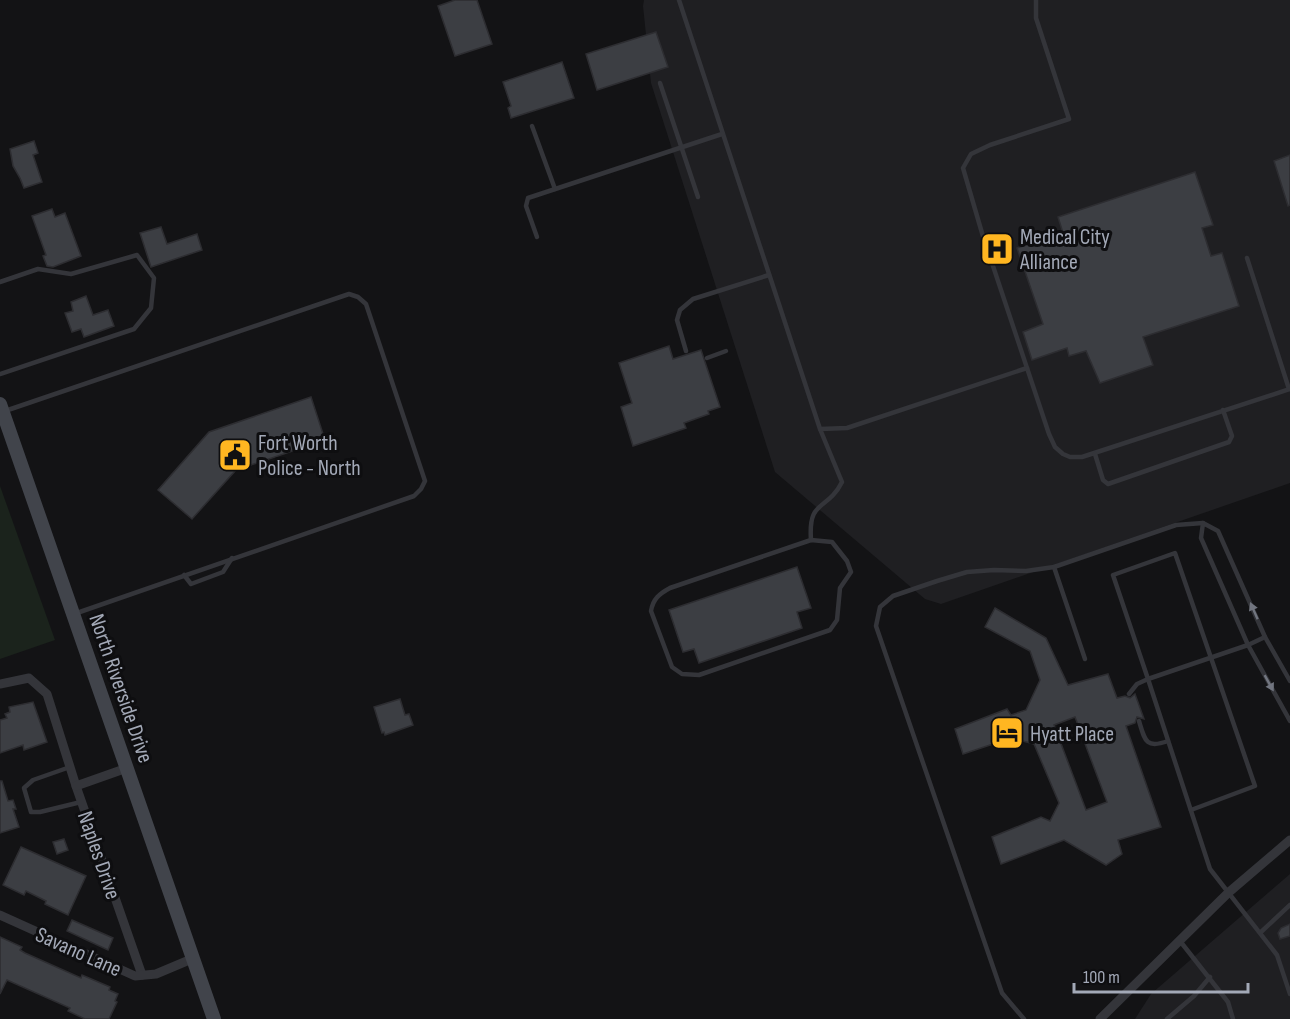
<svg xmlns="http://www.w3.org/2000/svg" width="1290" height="1019" font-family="'Sofia Sans Condensed',sans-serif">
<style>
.built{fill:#1f1f22}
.green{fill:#1b231c}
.building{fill:#3c3e43;stroke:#2d2d31;stroke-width:1.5;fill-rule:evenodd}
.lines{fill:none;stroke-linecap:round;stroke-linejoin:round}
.service{stroke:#34353a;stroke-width:4.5}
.minor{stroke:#34353a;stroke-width:9}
.secondary{stroke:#41444b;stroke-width:14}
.oneway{fill:#71757f}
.labels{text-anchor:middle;stroke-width:6;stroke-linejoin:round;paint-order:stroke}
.poi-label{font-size:22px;fill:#a3a9b7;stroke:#0e0e10;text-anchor:start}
.street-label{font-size:22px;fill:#a3a9b7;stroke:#0e0e10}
</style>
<rect width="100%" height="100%" fill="#131315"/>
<g class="built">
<path d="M644 0H1290V483L941 604 925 599 775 472 651 83 643 6Z"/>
<path d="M1290 874V1019H1135L1151 994Z"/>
</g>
<path class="green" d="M0 486 55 640 0 659Z"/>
<g class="building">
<path d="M455 0H477L492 44 455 56 438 6Z"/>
<path d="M656 32 668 67 597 90 586 54Z"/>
<path d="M562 62 574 98 511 118 508 108 511 106 503 82Z"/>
<path d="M34 141 38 153 33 155 42 182 24 188 20 178 13 166 10 149Z"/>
<path d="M1290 155V205L1288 206 1274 161Z"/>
<path d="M1195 172 1213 225 1202 228 1211 256 1222 253 1239 306 1143 337 1153 365 1100 383 1086 351 1069 356 1067 348 1032 360 1023 332 1043 324 1017 248 1063 233 1058 217Z"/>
<path d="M52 209 55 217 65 213 81 256 53 267 47 266 43 256 46 255 32 216Z"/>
<path d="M161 227 167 244 197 234 202 250 151 267 140 233Z"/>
<path d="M86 296 93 315 108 310 114 326 84 337 81 329 72 332 65 313 73 311 71 302Z"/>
<path d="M669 346 673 359 701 350 720 407 708 411 709 414 684 423 686 428 633 446 621 407 632 403 619 363Z"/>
<path d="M311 397 325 440 236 470 192 519 158 490 209 432Z"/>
<path d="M797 567 811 608 797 612 802 628 699 663 694 649 683 652 669 610Z"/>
<path d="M995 608 1046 638 1068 685 1108 674 1117 698 1125 696 1130 698 1135 694 1144 719 1137 717 1135 723 1126 726 1161 827 1118 840 1122 854 1106 865 1064 840 1001 864 992 837 1041 817 1050 821 1059 803 1034 744 1011 738 963 754 955 729 1007 709 1011 715 1026 710 1040 680 1030 651 985 627ZM1075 717 1107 802 1086 810 1054 725Z"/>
<path d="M400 699 405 715 409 714 413 725 385 735 384 732 382 733 374 707Z"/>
<path d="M33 702 47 742 24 750 23 745 0 753V720L7 718 5 714 10 712 9 707Z"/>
<path d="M0 781H2L8 801 13 800 16 809H13L19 827 0 833Z"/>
<path d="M64 839 68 850 57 854 53 842Z"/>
<path d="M21 847 86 876 68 915 45 904 46 901 26 891 24 895 3 885Z"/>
<path d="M72 920 113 938 108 950 67 931Z"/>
<path d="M1290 924V936L1280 939 1278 933 1281 928Z"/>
<path d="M0 937 22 947 20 950 25 953 81 978 82 975 110 987 109 990 118 994 115 1001 117 1002 109 1019H85L68 1011 70 1008 7 980 0 994Z"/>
</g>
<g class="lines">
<g class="service">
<path d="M679 0 820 429 842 482C827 512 808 498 811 540"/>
<path d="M1036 0V18L1069 119 990 145 971 154 963 168 982 233 1049 434 1055 447 1063 454 1070 457H1082L1290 389"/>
<path d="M660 83 698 197"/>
<path d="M532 126 555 189"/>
<path d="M537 237 526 206 528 198 722 134"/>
<path d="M1247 258 1289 389"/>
<path d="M0 282 38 269 71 274 137 255 154 278 151 308 134 329 0 374"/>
<path d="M686 351 677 320 680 310 693 299 769 275"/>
<path d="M707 358 726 351"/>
<path d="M5 411 349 294 358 297 366 304 425 481 421 489 414 496 74 614"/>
<path d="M820 429 847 428 1027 368"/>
<path d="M1095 454 1103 480 1108 484 1229 442 1232 436 1223 410"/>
<path d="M811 540 832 542 847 561 851 572 840 588 837 620 830 630 699 675 682 674 672 667 651 611C653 599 659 594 670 588Z"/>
<path d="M1054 567 1085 659"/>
<path d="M184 575 191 584 223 572 232 558"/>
<path d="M1265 637 1248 645 1148 679 1210 869 1277 955 1290 994"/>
<path d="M1290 681 1265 637 1218 531 1203 523 1201 538 1248 645 1290 721"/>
<path d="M1129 694 1137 684 1148 679 1113 575 1175 553 1255 786 1191 810"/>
<path d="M1139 721C1145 741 1146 749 1168 741"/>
<path d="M70 767 33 780 24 788 31 812H40L81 802"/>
<path d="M1261 932 1290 905"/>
<path d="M1180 941 1228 1002 1233 1019"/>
<path d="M1024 1019 1002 993 876 626 880 607 893 596 937 581 967 572 994 570 1026 571 1054 567 1176 525 1203 523"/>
<path d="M1167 1019 1194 996 1210 977"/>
</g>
<g class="minor">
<path d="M0 684 29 678 47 694 76 786 142 975"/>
<path d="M76 786 127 768"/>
<path d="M0 915 135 976 156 974 194 958"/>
<path d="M1100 1019 1228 893 1290 840"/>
</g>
<path class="secondary" d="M0 404 214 1019"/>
</g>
<defs><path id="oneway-solid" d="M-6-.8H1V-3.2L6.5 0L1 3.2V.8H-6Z" transform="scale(1.5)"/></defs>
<g class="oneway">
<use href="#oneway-solid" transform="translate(1254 611) rotate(-114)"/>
<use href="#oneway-solid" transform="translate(1269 683) rotate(61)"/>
</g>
<defs>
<g id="hospital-square" transform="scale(1.725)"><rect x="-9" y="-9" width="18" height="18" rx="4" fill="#ffb621" stroke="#0e0e10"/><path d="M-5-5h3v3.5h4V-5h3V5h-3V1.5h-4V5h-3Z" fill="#111"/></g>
<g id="civic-square" transform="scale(1.725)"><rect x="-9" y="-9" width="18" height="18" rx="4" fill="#ffb621" stroke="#0e0e10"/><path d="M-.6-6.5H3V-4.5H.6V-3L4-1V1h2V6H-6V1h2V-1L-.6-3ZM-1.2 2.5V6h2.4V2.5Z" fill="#111"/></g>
<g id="hotel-square" transform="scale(1.725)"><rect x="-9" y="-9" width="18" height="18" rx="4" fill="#ffb621" stroke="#0e0e10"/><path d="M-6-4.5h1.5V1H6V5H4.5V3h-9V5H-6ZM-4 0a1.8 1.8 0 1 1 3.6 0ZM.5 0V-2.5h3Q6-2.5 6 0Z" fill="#111"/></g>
</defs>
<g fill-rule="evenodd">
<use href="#hospital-square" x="997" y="249"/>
<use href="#civic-square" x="235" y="455"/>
<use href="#hotel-square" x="1007" y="733"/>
</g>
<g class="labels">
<g class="poi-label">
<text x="1020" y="244">Medical City<tspan x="1020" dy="25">Alliance</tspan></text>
<text x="258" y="450">Fort Worth<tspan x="258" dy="25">Police - North</tspan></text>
<text x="1030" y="741">Hyatt Place</text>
</g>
<g class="street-label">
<text transform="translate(122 688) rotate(71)" y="8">North Riverside Drive</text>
<text transform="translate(100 855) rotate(71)" y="8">Naples Drive</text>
<text transform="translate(79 951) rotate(24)" y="8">Savano Lane</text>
</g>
</g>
<path d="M1074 983v9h174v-9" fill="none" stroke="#a3a9b7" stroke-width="3"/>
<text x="1083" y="983" font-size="18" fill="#a3a9b7" stroke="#0e0e10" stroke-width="4.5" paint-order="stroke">100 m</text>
</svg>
